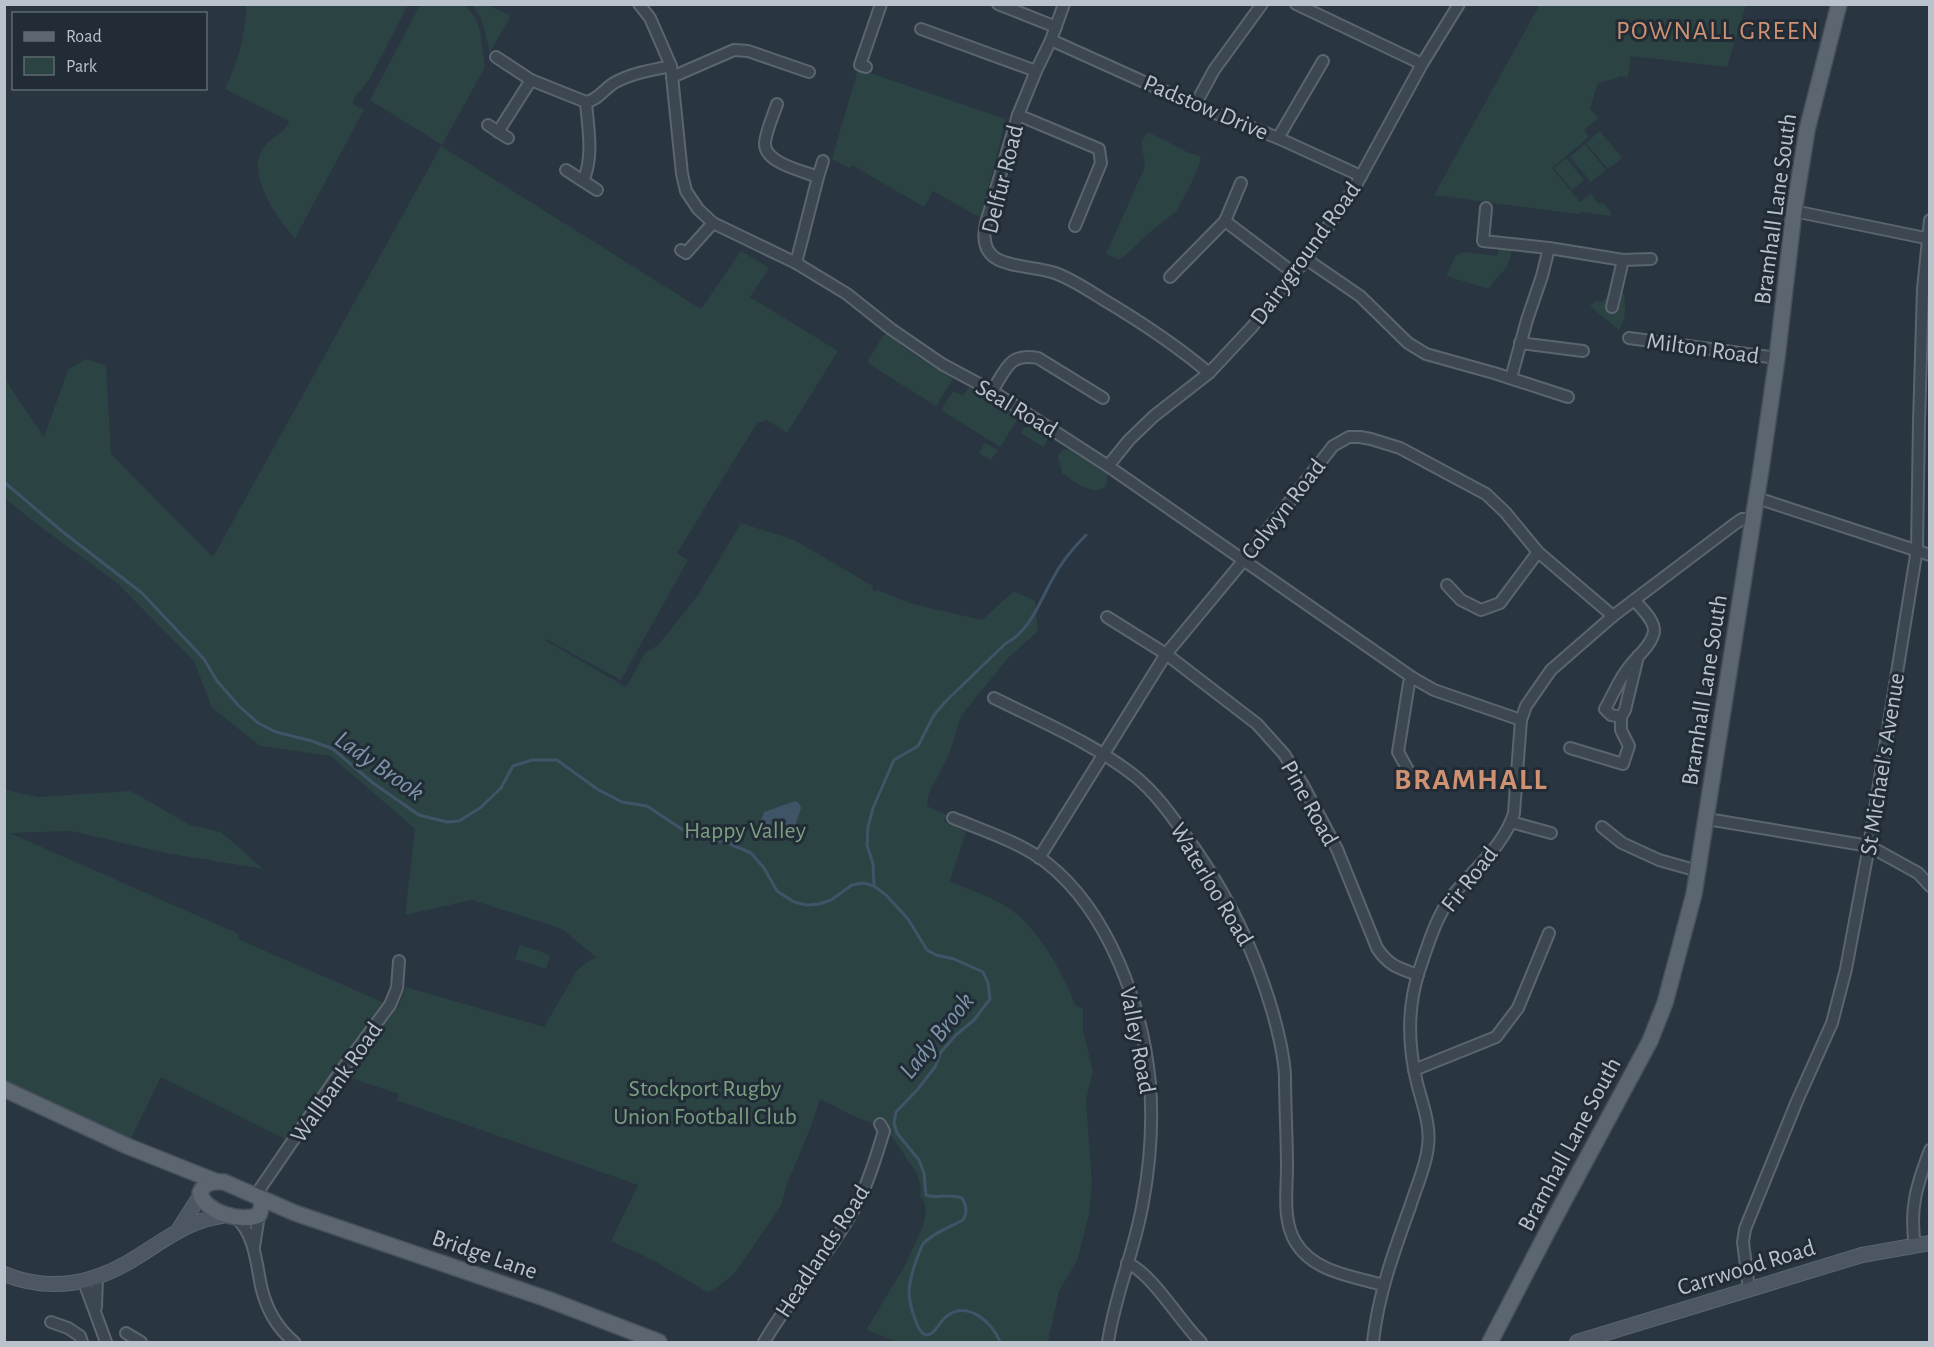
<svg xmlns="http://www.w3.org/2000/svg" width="1934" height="1347" font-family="'Alegreya Sans',sans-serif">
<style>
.green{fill:#2c4343}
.water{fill:#405468}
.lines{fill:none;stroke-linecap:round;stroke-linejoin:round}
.stream{stroke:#405468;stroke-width:3}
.street-casing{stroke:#5b656e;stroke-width:14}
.secondary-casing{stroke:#5b656e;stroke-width:16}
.primary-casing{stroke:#47505a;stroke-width:18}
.street{stroke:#3d4751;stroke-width:10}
.secondary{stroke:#4c5763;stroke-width:14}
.primary{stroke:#5b6670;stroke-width:15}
.labels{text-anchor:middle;stroke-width:6;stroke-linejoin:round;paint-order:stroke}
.street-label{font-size:24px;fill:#bac2cb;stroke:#222c36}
.park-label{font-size:24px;fill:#7a9f80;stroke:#222c36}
.neighbourhood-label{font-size:26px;letter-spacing:1.5px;fill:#ce9172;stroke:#222c36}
.water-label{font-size:26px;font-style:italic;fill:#7d95aa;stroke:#222c36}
.district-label{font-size:30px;font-weight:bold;letter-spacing:1.5px;fill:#ce9172;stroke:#222c36}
</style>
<rect width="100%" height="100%" fill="#293541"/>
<g class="green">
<path d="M1540 4 1746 5 1727 67 1631 56 1628 77 1618 76V78L1598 83 1590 109 1599 118 1584 130 1589 137 1552 168 1580 202 1591 194 1599 204 1603 202 1611 213V216L1583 212 1577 214 1434 195Z"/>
<path d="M246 5H408L369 80 354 98 353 104 364 110 295 238C278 219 244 173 264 147 271 137 286 134 289 121L225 89C238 61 246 35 246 5Z"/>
<path d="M420 5H465L476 19 480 31 485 67 442 145 370 100Z"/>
<path d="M472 5H488L511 16 490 52 481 18Z"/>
<path d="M858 69 1006 119 981 218 933 191 924 207 852 165 850 168 832 159Z"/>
<path d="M1600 131 1622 158 1608 169 1586 143Z"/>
<path d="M1148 132 1187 152 1200 156 1201 160 1189 188 1176 212 1157 226 1120 260 1106 254 1144 169 1145 164 1141 142Z"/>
<path d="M1585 144 1606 170 1591 182 1570 157Z"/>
<path d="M441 146 701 309 741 251 769 268 750 297 838 351 787 433 767 420 757 423 677 553 688 560 621 680 546 639 545 640 626 687 645 653 658 645 698 595 741 523 794 540 873 586 872 590 876 592 877 590 913 604 982 620 1014 591 1035 601 1038 631 1007 659 961 716 950 752 929 793 927 806 947 815 944 822 966 832 950 881C970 890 993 897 1010 909 1037 927 1064 974 1075 1005L1083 1009V1030L1093 1071 1086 1100 1092 1183 1089 1214 1077 1261 1059 1291 1048 1342H998L996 1337 997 1342H898L866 1330 904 1267 923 1226 926 1211 924 1201 920 1196 921 1188 917 1174 893 1138 883 1127 855 1117 820 1099 810 1129 787 1184 781 1206 734 1274 718 1287 707 1292 653 1260 611 1241 638 1185 396 1100 399 1094 344 1076 398 1007 406 987 544 1027 576 972 584 964 596 957 562 929 472 900 405 915 415 829 331 756 260 746 212 708 194 661 117 583 30 519 5 498 4 378 44 437 68 370 85 359 106 365 111 454 213 557Z"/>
<path d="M1566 158 1584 180 1572 190 1554 168Z"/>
<path d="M1500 243 1513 245C1511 253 1510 263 1505 269 1499 276 1493 280 1489 289L1446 276 1456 255 1465 252 1497 256Z"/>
<path d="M1616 289 1624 294C1626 308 1626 318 1619 330L1590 306 1596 301H1602Z"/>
<path d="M887 334 914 355 953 379 936 406 869 364 868 360 883 336Z"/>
<path d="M969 387 1019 417 1000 447 941 410 953 391 963 396Z"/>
<path d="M1031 425 1050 436 1043 447 1021 433 1023 428Z"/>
<path d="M985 443 998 450 991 460 979 453Z"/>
<path d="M1069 449 1107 474V481L1104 488C1089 495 1074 481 1062 473L1058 456 1062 450Z"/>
<path d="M5 790 38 797 131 791 190 825 221 832 263 869 166 853 71 831 10 833 239 934 238 939 387 1004 289 1141 161 1077 127 1146 5 1088Z"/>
<path d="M520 945 550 955 546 969 515 959Z"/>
</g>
<path class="water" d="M795 801 799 803 801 808 794 829C783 834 772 833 762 826L761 821 764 812Z"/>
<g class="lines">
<g class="stream">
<path d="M4 482 63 532 142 593 204 659 217 681 239 706 258 723 276 732 312 741 333 749 373 783 419 815 447 822 459 821 480 808 501 788 513 766 532 760H557L597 789 622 802 647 806 692 836 728 843 751 853 764 868 777 891 794 902 807 905 819 904 831 900 852 885 863 883 874 886 886 895 908 919 927 950 936 955 954 959 983 972 988 983 990 999 974 1020 956 1035 941 1052 935 1067 917 1090 896 1112 894 1123 897 1133 919 1160 924 1173 926 1195C936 1199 948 1193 962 1198 966 1205 968 1213 963 1220 950 1227 933 1233 923 1244 920 1249 918 1256 916 1261 908 1285 906 1295 915 1319 917 1324 919 1332 924 1334 927 1336 929 1335 932 1333 938 1328 941 1320 947 1316 968 1300 993 1323 1000 1342"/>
<path d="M874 886 873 864 867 845 868 827 873 808 894 760 918 746 934 715 945 702 1005 644C1030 631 1039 603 1052 580 1060 564 1073 548 1086 535"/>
</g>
<g class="street-casing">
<g id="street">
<path d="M639 4 650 18 671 66 682 174 686 191 698 209 713 223 796 263 847 294 891 329 942 364 992 391 1108 466 1413 678 1434 690 1521 720"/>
<path d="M998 4 1056 27"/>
<path d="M1064 4 1051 40 1036 71 1018 115 986 223C983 236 983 251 997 259 1014 268 1037 267 1055 273 1072 279 1088 290 1104 300 1141 322 1176 345 1209 373"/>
<path d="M1296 4 1422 64"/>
<path d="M921 29 1036 71"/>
<path d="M1051 40 1195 105 1278 138 1361 176"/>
<path d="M496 57 531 80 586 102C598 100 604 89 614 83 631 73 652 70 671 66"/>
<path d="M866 67 860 65 881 4"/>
<path d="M672 77 734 50 748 51 809 72"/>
<path d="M777 104C774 114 765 133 765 144 765 163 803 171 818 177L796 263"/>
<path d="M1195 105 1214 70 1262 4"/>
<path d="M1018 115 1099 149 1101 163 1075 226"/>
<path d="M488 125 508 138"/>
<path d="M498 132 531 80"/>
<path d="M1278 138 1323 61"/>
<path d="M566 170 597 190"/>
<path d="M818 177 823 161"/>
<path d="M583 181C594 157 588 128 586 102"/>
<path d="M1486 208 1483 241 1549 248 1542 276 1527 320 1511 378"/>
<path d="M1794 211 1930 239"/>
<path d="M1225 221 1295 274"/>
<path d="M1549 248 1623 260 1651 259"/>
<path d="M681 250 686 253 713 223"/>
<path d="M1306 259 1360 296 1408 343 1426 354 1494 373 1568 397"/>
<path d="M1170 277 1225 221 1241 183"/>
<path d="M1612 307 1623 260"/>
<path d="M1629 338 1777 358"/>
<path d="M1520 343 1583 351"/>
<path d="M992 391C1006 370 1009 352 1038 358L1103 398"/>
<path d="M1108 466 1129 440 1154 416 1209 373 1252 327 1306 259 1355 187 1422 64 1459 4"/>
<path d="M1757 498 1930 555"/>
<path d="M1447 585 1461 600 1481 610 1500 603 1538 552"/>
<path d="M1634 600C1641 608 1655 620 1654 632 1651 646 1637 656 1629 667 1619 679 1613 695 1605 709L1611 715 1621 717 1625 710 1638 656"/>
<path d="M1107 617 1166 654 1257 724 1284 754 1303 785 1337 849 1377 948C1389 966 1398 968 1418 975"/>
<path d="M1413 678 1409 683 1398 752 1413 779"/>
<path d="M994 698C1042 722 1093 743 1136 777 1155 793 1169 812 1183 832 1223 886 1253 945 1272 1010 1278 1031 1284 1054 1285 1076 1285 1107 1287 1137 1287 1167 1287 1191 1282 1221 1296 1243 1314 1272 1352 1276 1383 1285"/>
<path d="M1570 748 1623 764 1629 746 1621 730V717"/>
<path d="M953 818C984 831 1020 842 1047 863 1109 912 1143 1007 1150 1084 1153 1123 1150 1164 1143 1202 1135 1250 1115 1294 1108 1342"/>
<path d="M1707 819 1869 846 1918 873 1930 886"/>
<path d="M1511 822 1551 833"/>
<path d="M1602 827 1622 843 1659 860 1698 871"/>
<path d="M1039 858 1166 654 1244 560 1333 446 1349 437H1360L1371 439 1400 448 1486 494 1505 512 1538 552 1613 616"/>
<path d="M1414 1070 1496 1037 1518 1008 1549 933"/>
<path d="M255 1196 338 1075 390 1005 397 988 399 961"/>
<path d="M235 1217C255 1234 256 1262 261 1286 266 1308 277 1328 294 1342"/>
<path d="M1915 1245C1909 1209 1917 1184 1930 1150"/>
<path d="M254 1247 259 1215"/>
<path d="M1127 1263C1152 1273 1180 1322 1201 1342"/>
<path d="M84 1282 106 1342"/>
<path d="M1749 1289 1743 1242 1745 1229 1797 1101 1832 1023 1846 969 1869 846 1917 549 1919 422 1923 289 1930 220"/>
<path d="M96 1307 97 1278"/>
<path d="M51 1322 68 1328 80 1336 82 1342"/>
<path d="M126 1333 141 1342"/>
<path d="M764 1342C793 1293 832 1251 859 1200 871 1176 876 1156 884 1131L880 1124"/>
<path d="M1373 1342C1378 1295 1394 1251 1410 1207 1416 1187 1426 1167 1428 1146 1431 1125 1422 1103 1417 1083 1408 1046 1407 1008 1419 971 1427 948 1435 920 1449 900 1470 872 1504 847 1514 813L1521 720 1526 706 1551 670 1613 616 1736 523 1742 519H1753"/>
</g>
</g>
<g class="secondary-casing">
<g id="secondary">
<path d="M179 1229 200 1196"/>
<path d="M4 1274C52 1293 95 1284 137 1257 169 1237 190 1219 229 1215"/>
<path d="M1577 1342 1862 1255 1930 1243"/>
</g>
</g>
<g class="primary-casing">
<g id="primary">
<path d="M4 1089 127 1146 215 1181"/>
<path d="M260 1199 262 1205 259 1215C243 1223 205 1213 200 1193 204 1182 213 1181 224 1182L295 1213 547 1299 659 1342"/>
<path d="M1490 1342 1552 1223 1650 1041 1665 1003 1694 894 1761 469 1777 358 1794 211 1807 130 1839 4"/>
</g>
</g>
<use href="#street" class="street"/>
<use href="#secondary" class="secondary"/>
<use href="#primary" class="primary"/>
</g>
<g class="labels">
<g class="street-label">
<text transform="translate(1206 107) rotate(23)" y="8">Padstow Drive</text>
<text transform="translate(1002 179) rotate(-76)" y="8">Delfur Road</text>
<text transform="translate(1775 209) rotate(-82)" y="8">Bramhall Lane South</text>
<text transform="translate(1305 253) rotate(-54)" y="8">Dairyground Road</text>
<text transform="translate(1703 348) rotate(8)" y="8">Milton Road</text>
<text transform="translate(1017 408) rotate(31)" y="8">Seal Road</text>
<text transform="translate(1283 509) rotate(-52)" y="8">Colwyn Road</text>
<text transform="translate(1704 690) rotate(-81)" y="8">Bramhall Lane South</text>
<text transform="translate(1882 764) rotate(-81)" y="8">St Michael's Avenue</text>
<text transform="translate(1310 803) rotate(61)" y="8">Pine Road</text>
<text transform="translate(1469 879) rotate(-52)" y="8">Fir Road</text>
<text transform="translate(1212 884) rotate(59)" y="8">Waterloo Road</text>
<text transform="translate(1138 1040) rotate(79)" y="8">Valley Road</text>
<text transform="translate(336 1082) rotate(-55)" y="8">Wallbank Road</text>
<text transform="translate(1569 1144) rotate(-62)" y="8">Bramhall Lane South</text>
<text transform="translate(822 1251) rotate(-57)" y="8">Headlands Road</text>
<text transform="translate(485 1254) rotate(19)" y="8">Bridge Lane</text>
<text transform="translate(1746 1267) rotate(-17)" y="8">Carrwood Road</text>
</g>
<g class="park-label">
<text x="745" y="838">Happy Valley</text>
<text x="705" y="1096">Stockport Rugby<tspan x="705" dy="28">Union Football Club</tspan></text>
</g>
<g class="neighbourhood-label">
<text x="1718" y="39">POWNALL GREEN</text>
</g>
<g class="water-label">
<text transform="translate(380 765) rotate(35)" y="9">Lady Brook</text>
<text transform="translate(936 1035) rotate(-51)" y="9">Lady Brook</text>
</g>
<g class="district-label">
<text x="1471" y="789">BRAMHALL</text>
</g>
</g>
<rect width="1934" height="1347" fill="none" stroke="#bac2cb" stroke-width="12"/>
<rect x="12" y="12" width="195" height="78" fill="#222c36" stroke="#5f6872" stroke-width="1.5"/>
<rect x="24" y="32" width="30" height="9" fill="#5b6670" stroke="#5f6872" stroke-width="1.5"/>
<text x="66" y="42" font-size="18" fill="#bac2cb">Road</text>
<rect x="24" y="57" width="30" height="18" fill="#2c4343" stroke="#5f6872" stroke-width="1.5"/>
<text x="66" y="72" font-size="18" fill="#bac2cb">Park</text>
</svg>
